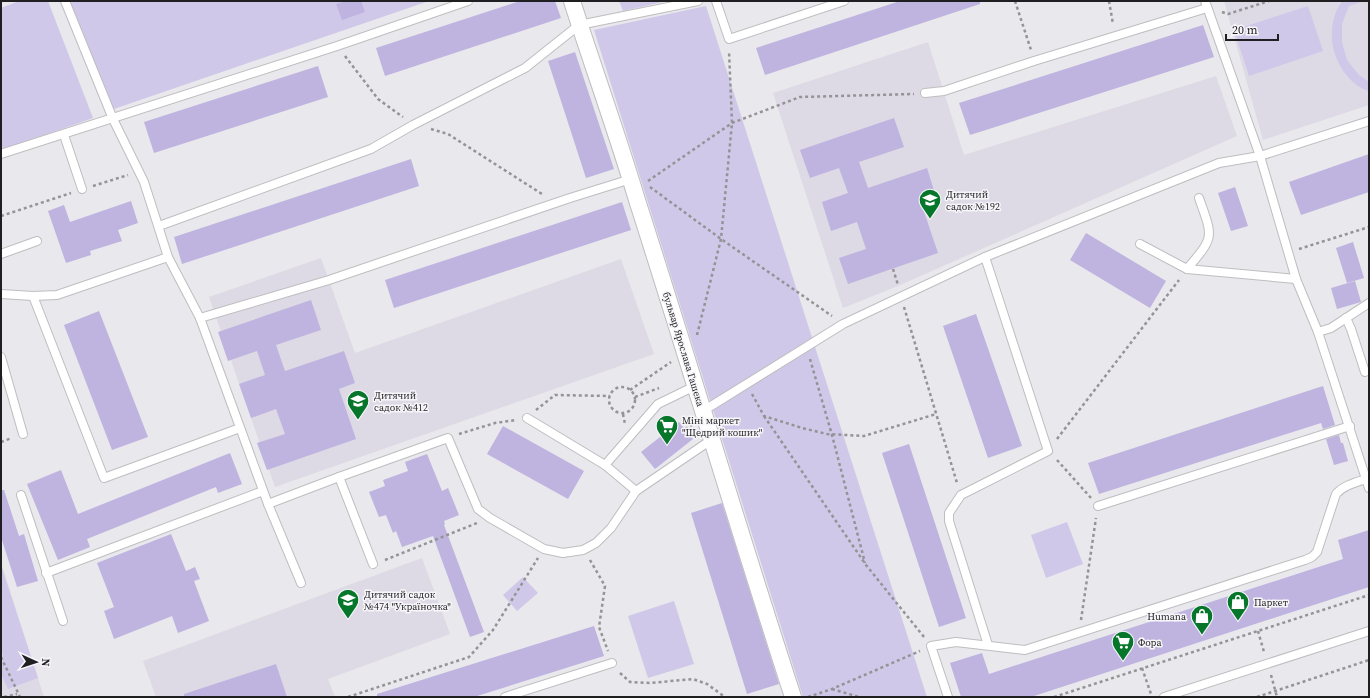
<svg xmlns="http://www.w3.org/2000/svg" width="1370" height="698" font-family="'Source Serif 4',serif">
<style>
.built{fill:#dddae5}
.green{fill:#d0c8e9}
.building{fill:#bfb3e0}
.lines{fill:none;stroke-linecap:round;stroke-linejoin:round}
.lane-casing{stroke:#bebdc0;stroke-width:10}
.street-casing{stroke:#bebdc0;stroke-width:18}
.path{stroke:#949396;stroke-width:2.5;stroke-dasharray:3 3;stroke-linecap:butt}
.lane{stroke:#fff;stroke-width:8}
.street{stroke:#fff;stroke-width:16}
.labels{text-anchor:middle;stroke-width:3;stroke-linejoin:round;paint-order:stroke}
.poi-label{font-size:10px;fill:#1f1e20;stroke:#f7f6fa;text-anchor:start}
.street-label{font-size:10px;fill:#1f1e20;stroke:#f7f6fa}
</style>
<rect width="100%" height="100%" fill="#e9e8ec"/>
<g class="built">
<path d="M1224 1H1369V105L1263 140Z"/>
<path d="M928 42 964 155 1216 76 1237 136 898 286 843 308 773 93Z"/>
<path d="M321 258 355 353 621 259 654 354 275 487 209 297Z"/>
<path d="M422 558 450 634 328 679 335 697H156L143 661Z"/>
<path d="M1 565 3 569 44 697H1Z"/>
</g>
<g class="green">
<path d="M19 1H48L93 118 2 150 1 8Z"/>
<path d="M69 1H429L111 110Z"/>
<path d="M619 1H667L623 11Z"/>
<path d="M1342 1H1364L1349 6 1342 24V42L1347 60 1359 75 1369 82V91C1365 90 1361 88 1358 86 1336 70 1326 40 1335 15 1336 10 1340 5 1342 1Z"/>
<path d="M706 6 927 697H803L594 30Z"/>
<path d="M1308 6 1323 51 1249 76 1234 30Z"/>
<path d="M1067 522 1083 564 1046 578 1031 535Z"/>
<path d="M1 565 38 678 8 689 1 674 3 655 1 650Z"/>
<path d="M523 577 538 593 517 611 503 595Z"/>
<path d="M674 601 694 664 648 678 628 616Z"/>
</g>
<g class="building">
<path d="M347 1H361L365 12 342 20 336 4Z"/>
<path d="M520 1H555L561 18 385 76 376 48Z"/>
<path d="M900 1H980V4L765 75 756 48Z"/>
<path d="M1203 25 1214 57 970 135 959 103Z"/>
<path d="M575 52 614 169 586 178 548 61Z"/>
<path d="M318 66 328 97 154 153 144 122Z"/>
<path d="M894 118 904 147 859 162 868 188 927 168 936 197 921 203 938 253 848 284 839 258 866 249 857 222 831 231 822 202 848 193 839 168 810 178 800 150Z"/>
<path d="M1369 154V192L1301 215 1289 182Z"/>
<path d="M411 159 419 186 182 264 174 237Z"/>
<path d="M1235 187 1248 226 1231 231 1218 193Z"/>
<path d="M131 201 138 223 118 230 122 241 90 251 91 255 66 263 48 211 64 205 70 222Z"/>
<path d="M622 202 631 230 394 308 385 280Z"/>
<path d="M1086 233 1166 281 1150 308 1070 260Z"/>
<path d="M1353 242 1364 278 1347 283 1336 248Z"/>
<path d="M1355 281 1361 302 1337 309 1331 288Z"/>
<path d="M311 300 321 330 276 345 285 371 344 351 355 383 339 389 356 439 267 470 257 443 285 434 276 409 251 418 239 384 265 375 257 351 228 361 218 332Z"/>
<path d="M99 311 148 437 112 450 64 325Z"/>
<path d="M976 314 1022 446 988 458 943 326Z"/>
<path d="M1323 386 1335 425 1323 429 1321 423 1099 494 1088 463Z"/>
<path d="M679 422 693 439 655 469 641 452Z"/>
<path d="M503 426 584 471 568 499 487 454Z"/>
<path d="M1339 435 1341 443H1343L1348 461 1334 465 1326 439Z"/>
<path d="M909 444 966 618 939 627 882 453Z"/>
<path d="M230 453 242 484 218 493 216 487 87 539 90 547 58 560 27 484 61 470 78 514Z"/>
<path d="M427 454 442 491 448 488 459 515 444 521 445 524 444 525 484 632 470 637 433 536 402 547 396 531 393 533 386 515 379 517 369 492 385 486 383 480 408 471 405 462Z"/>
<path d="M1 490H4L19 536 24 534 38 581 17 587 1 537Z"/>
<path d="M722 503 779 684 747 694 691 513Z"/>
<path d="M1369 530V587L1031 697H961L950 663 982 653 989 674 1343 559 1338 540Z"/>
<path d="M171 534 186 571 195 567 200 579 194 581 209 621 178 633 172 616 114 639 104 611 114 607 97 563Z"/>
<path d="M594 626 604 656 474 697H377V694Z"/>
<path d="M276 664 287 697H184V694Z"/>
</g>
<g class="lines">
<g class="lane-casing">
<g id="lane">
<path d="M65 1 113 119 144 182 168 257 200 318 268 504 301 583"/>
<path d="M716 1 729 39 844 1"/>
<path d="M1205 1 1260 156 1296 279 1318 332 1369 488"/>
<path d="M925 93 944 91 1034 61 1207 8"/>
<path d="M64 135 82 189"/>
<path d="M1 154 337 46 468 1"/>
<path d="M159 226 371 149 413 125 525 68 579 25 698 1"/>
<path d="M1140 244 1187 269 1296 279"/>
<path d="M1 254 37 241"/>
<path d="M985 257 1048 451 961 495 949 513V521L988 645"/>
<path d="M1187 269C1215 236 1213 238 1199 198"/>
<path d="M1 294 33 296 57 295 168 257"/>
<path d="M33 296 104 478 240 428"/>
<path d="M200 318 329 280 570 198 631 179"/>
<path d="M1346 318 1351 329 1365 372"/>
<path d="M1318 332 1331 328 1369 303"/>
<path d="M1 357 23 434"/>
<path d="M703 411 843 324 985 257 1219 163 1260 156 1369 121"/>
<path d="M527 418 605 465"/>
<path d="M339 477 373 564"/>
<path d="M636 491 711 440"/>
<path d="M21 495 63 621"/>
<path d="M268 504 339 477 448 438 478 509 490 518 544 549 563 553 583 550 596 543 611 528 636 491 605 465 658 404 695 386"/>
<path d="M1098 506 1350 426"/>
<path d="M46 573 263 491"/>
<path d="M505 697 612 663"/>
<path d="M948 697 931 646 956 642 1025 650 1305 560 1312 557 1317 552 1336 494C1344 485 1357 482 1369 478"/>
<path d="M1164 697 1369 631"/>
</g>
</g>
<g class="street-casing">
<path id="street" d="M572 1C593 67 617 133 637 200 690 365 739 532 793 697"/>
</g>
<g class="path">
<path d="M1015 1 1031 50"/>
<path d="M1109 1 1113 24"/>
<path d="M1222 12 1228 14 1269 1"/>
<path d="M345 56 378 99 403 117"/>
<path d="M431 129 448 134 542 194"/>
<path d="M648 181 732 123 800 97 914 94"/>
<path d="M93 186 128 175"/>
<path d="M650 187 721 239 832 316"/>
<path d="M1 216 71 193"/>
<path d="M1299 249 1369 227"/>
<path d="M893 269 898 285"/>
<path d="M904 307 957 483"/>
<path d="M697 335 721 239 732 123 729 51"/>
<path d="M810 359 832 435 865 563"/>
<circle cx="622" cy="400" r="13"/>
<path d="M630 390 671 362"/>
<path d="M752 394 764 416 802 428 827 434 864 436 936 414"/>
<path d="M635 397 659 388"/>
<path d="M536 410 555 395 610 396"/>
<path d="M623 414 625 424"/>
<path d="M764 416 866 565 924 637"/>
<path d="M685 429 692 425"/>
<path d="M459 434 495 423 516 420"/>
<path d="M1057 439 1179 280"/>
<path d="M1 442 12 438"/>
<path d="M1057 460 1091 498"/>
<path d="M385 560 477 523"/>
<path d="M590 560 605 586 599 627 608 651"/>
<path d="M1081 620 1096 518"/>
<path d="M1258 631 1264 652"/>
<path d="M1 657 20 697"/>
<path d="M1142 668 1151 694"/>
<path d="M620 673 630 682 650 683 693 679 707 684 725 697"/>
<path d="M1271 675 1277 697"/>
<path d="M832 689 859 697"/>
<path d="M4 697 17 694"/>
<path d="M348 697 469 657 493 630 538 558"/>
<path d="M808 697 832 689 920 651"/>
<path d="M1054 697 1369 595"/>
<path d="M1257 697 1369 660"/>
</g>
<use href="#lane" class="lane"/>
<use href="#street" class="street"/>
</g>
<defs>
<g id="school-pin" transform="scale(1.15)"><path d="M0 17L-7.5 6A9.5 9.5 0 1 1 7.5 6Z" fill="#06762b" stroke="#f7f6fa"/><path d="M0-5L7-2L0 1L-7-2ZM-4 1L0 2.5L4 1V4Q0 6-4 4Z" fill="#fff"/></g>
<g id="supermarket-pin" transform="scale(1.15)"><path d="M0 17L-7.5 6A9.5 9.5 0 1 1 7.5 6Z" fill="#06762b" stroke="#f7f6fa"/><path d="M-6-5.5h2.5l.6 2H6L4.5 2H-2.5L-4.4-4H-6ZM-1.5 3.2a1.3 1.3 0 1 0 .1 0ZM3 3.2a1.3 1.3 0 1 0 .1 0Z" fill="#fff"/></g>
<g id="shop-pin" transform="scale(1.15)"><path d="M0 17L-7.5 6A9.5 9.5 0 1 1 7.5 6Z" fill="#06762b" stroke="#f7f6fa"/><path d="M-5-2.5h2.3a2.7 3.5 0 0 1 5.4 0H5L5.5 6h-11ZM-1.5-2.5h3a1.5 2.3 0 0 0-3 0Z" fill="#fff"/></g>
</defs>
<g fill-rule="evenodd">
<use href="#school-pin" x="930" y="200"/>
<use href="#school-pin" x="358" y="401"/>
<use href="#supermarket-pin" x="667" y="426"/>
<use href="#school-pin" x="348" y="600"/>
<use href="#shop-pin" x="1238" y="602"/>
<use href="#shop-pin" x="1202" y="616"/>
<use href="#supermarket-pin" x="1123" y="642"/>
</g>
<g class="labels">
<g class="poi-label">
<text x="946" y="198">Дитячий<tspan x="946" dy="12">садок №192</tspan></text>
<text x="374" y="399">Дитячий<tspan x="374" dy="12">садок №412</tspan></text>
<text x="682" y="424">Міні маркет<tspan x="682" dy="12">"Щедрий кошик"</tspan></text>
<text x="364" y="598">Дитячий садок<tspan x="364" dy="12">№474 "Україночка"</tspan></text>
<text x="1254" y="606">Паркет</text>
<text x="1186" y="620" text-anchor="end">Humana</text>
<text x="1138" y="646">Фора</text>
</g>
<g class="street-label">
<text transform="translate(684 349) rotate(73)" y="4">бульвар Ярослава Гашека</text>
</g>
</g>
<rect width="1370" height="698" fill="none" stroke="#1f1e20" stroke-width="4"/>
<g transform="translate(36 662) rotate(93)" stroke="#f7f6fa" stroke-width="3" paint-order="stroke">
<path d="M0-3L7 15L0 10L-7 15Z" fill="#1f1e20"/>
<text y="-6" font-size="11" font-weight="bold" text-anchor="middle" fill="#1f1e20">N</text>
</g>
<path d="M1226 34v6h52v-6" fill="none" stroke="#1f1e20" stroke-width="2"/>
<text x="1232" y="34" font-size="12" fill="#1f1e20" stroke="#f7f6fa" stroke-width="3" paint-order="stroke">20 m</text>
</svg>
